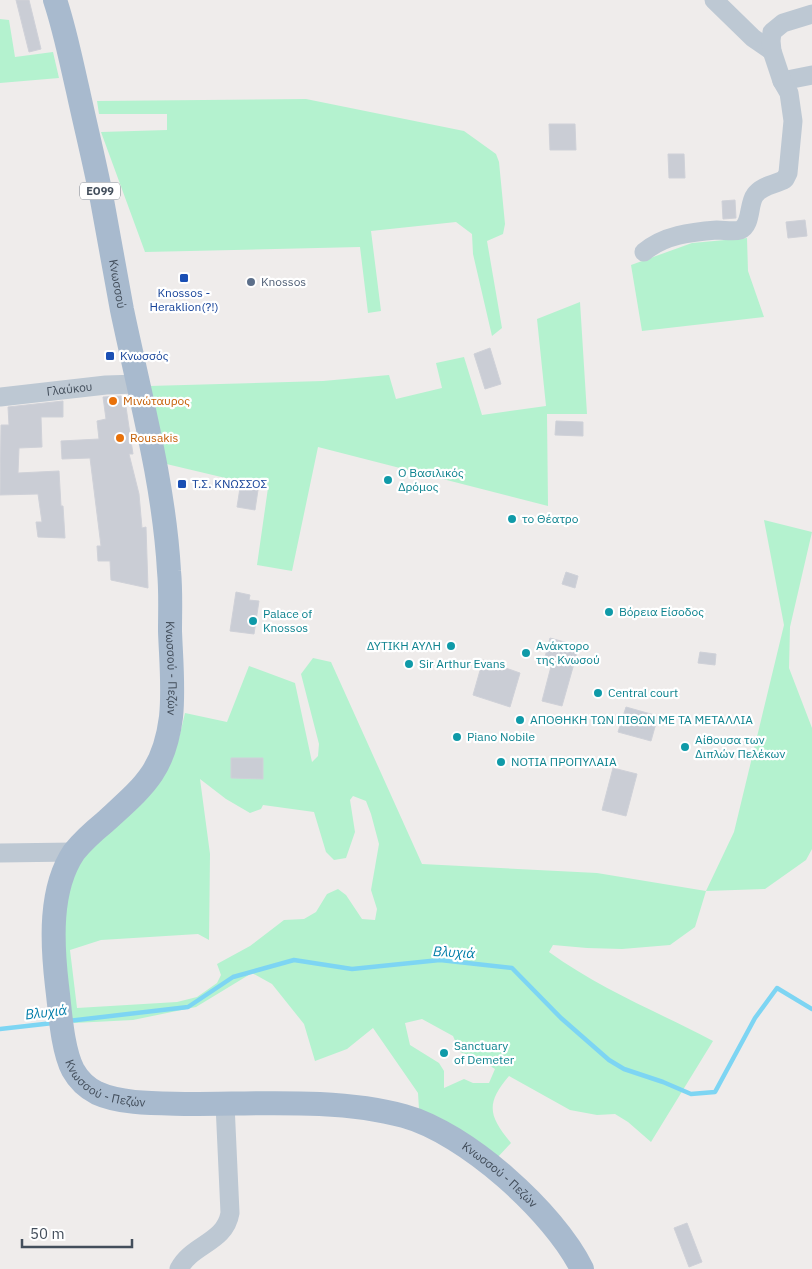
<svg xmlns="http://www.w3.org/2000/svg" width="812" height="1269" font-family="'IBM Plex Sans',sans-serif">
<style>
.green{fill:#b4f2cf;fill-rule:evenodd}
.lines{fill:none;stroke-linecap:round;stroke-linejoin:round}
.stream{stroke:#7dd5f3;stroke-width:4.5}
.building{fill:#cacdd5;stroke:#cfd1d8}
.minor{stroke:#bdc8d3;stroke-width:19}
.major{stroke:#a8bace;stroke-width:24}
.transit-dot{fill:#1a4fb4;stroke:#fff;stroke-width:2}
.service-dot{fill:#5c6f8a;stroke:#fff;stroke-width:2}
.food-dot{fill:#e8710a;stroke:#fff;stroke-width:2}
.culture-dot{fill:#0f9aa8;stroke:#fff;stroke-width:2}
.labels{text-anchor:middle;stroke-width:4.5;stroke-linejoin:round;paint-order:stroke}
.shield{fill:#fff;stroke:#7b838c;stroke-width:1}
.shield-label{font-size:11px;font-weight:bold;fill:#434e5b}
.service-label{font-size:12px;fill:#4e5e75;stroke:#fff;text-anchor:start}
.street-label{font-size:12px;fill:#434e5b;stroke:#fff}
.transit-label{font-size:12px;fill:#164399;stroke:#fff;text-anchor:start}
.food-label{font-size:12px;fill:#c56008;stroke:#fff;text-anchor:start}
.culture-label{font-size:12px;fill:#0d838f;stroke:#fff;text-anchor:start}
.water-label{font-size:14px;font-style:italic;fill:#017da9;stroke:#fff}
</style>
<rect width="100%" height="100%" fill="#efeceb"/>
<g class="green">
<path d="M0 19 9 20 15 57 53 52 59 78 0 83Z"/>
<path d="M306 99 464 131 496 154 499 162 505 224 503 234 487 241 502 328 492 336 473 254 472 234 456 222 371 231 381 311 368 313 360 247 145 252 101 132 167 130V114H99L97 101Z"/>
<path d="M747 238 748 271 764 317 642 331 631 265 692 243Z"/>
<path d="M580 302 587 414H547L548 506 318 447 292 571 257 565 268 488 158 462 149 386 323 381 389 375 396 399 442 388 436 363 464 357 482 415 546 406 537 319Z"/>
<path d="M764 520 812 532 790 627 789 668 812 728V849L806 860 765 889 706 891 695 927 670 945 622 949 587 948 553 945 549 952C600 989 658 1012 713 1041L651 1142 628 1122 615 1114 597 1115 570 1110 509 1076C485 1104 489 1116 511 1143L497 1158 419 1109 418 1093 373 1028 347 1049 315 1061 304 1024 272 984 252 973 196 1007 133 1020 74 1023 68 1010 63 926 73 871 179 738 185 713 227 722 249 666 295 683 312 762 318 756 319 744 301 674 313 658 331 662 422 864 597 873 706 891 734 832 784 625ZM200 779 226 799 250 813 261 809 263 805 314 812 326 852 334 860 346 858 355 832 350 800 353 796 366 801 371 814 379 844 371 890 377 909 375 920 362 919 346 895 338 889 327 894 316 912 304 919 284 920 250 946 217 964 221 975 217 983 197 997 177 1002 77 1008 70 950 101 940 198 934 209 940 210 854ZM422 1019 453 1036 460 1052 480 1060 495 1069 489 1083H473L464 1079 444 1088V1071L439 1063 410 1045 405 1023Z"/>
</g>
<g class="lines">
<g class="stream">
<path d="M68 1021 188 1007 233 977 294 960 352 969 440 960 512 968 561 1018 609 1060 624 1069 663 1082 691 1094 715 1092 755 1018 777 988 812 1009"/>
<path d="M0 1029 53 1023"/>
</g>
</g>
<g class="building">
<path d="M16 0H29L41 49 29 52Z"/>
<path d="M549 124H575L576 150H550Z"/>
<path d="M668 154H684L685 178H669Z"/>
<path d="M735 200 736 218 723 219 722 201Z"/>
<path d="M805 220 807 236 788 238 786 222Z"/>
<path d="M490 348 501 384 485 389 474 354Z"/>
<path d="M121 396 123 408 126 407 133 454H129L139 494 142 528 146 527 148 588 111 580 110 561H98L97 546H101L90 458 62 459 61 441 99 439 97 421 106 419 103 397Z"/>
<path d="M63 401V417H41L42 447 19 448 18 473 59 471 61 506H63L65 538 38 537 36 522H42L38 494 0 495 1 425H9L8 407Z"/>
<path d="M556 421 583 422V436L555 435Z"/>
<path d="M240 488 258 490 255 510 237 507Z"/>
<path d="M566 572 578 576 575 588 562 584Z"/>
<path d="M236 592 250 595 249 600 259 601 254 634 230 631Z"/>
<path d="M550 638 579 646 562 706 542 701 553 659 545 657Z"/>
<path d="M700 652 716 654 715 665 698 663Z"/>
<path d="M483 660 520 673 510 707 473 695Z"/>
<path d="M626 707 658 716 651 741 618 732Z"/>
<path d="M231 758H263V779L231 778Z"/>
<path d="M613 768 637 774 626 816 602 810Z"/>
<path d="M687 1223 702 1262 689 1267 674 1228Z"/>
</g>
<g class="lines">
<g class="minor">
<path d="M714 0 753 38 772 51"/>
<path d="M782 81 812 75"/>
<path d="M644 252C664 235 691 232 717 230 724 230 734 232 740 230 752 225 748 204 755 195 762 185 775 185 785 179L788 173 793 121 789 93 782 81 772 51 771 41 772 32 783 23 812 14"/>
<path id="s1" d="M0 397 106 385 138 384"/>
<path d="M0 853 74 852"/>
<path d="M179 1269C192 1244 225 1243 230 1213L225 1104"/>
</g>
<path class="major" id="s2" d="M55 0C65 30 71 61 78 91 86 128 95 164 102 200 109 237 115 273 122 310 140 396 164 483 169 571 171 591 170 611 170 631 171 659 174 689 171 717 164 772 143 787 105 822 94 831 83 841 74 852 49 889 52 943 57 986 60 1009 62 1049 73 1070 78 1079 87 1088 97 1093 123 1105 163 1103 191 1104 258 1104 339 1098 404 1116 466 1133 554 1212 582 1269"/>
</g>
<g class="transit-dot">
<rect x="179" y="273" width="10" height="10" rx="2.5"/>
<rect x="105" y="351" width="10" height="10" rx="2.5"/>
<rect x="177" y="479" width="10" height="10" rx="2.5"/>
</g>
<circle class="service-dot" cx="251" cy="282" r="5"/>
<g class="food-dot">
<circle cx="113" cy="401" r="5"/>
<circle cx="120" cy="438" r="5"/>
</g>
<g class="culture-dot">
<circle cx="388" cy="480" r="5"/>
<circle cx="512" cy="519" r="5"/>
<circle cx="609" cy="612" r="5"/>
<circle cx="253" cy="621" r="5"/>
<circle cx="451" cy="646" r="5"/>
<circle cx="526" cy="653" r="5"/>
<circle cx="409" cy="664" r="5"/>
<circle cx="598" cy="693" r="5"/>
<circle cx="520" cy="720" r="5"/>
<circle cx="457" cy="737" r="5"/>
<circle cx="685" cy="747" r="5"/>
<circle cx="501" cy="762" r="5"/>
<circle cx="444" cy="1053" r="5"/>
</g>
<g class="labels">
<rect class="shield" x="80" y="182.5" width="40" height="17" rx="4"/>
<g class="shield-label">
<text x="100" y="195">ΕΟ99</text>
</g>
<g class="service-label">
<text x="261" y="286">Knossos</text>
</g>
<g class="street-label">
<text dy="4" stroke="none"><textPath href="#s2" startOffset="291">Κνωσσού</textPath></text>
<text dy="4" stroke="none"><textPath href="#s1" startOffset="70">Γλαύκου</textPath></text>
<text dy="4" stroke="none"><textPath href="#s2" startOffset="680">Κνωσσού - Πεζών</textPath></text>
<text dy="4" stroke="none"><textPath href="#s2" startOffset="1160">Κνωσσού - Πεζών</textPath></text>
<text dy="4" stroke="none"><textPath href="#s2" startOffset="1580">Κνωσσού - Πεζών</textPath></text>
</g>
<g class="transit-label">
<text x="184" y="297" text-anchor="middle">Knossos -<tspan x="184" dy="14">Heraklion(?!)</tspan></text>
<text x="120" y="360">Κνωσσός</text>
<text x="192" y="488">Τ.Σ. ΚΝΩΣΣΟΣ</text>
</g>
<g class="food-label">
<text x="123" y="405">Μινώταυρος</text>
<text x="130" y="442">Rousakis</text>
</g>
<g class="culture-label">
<text x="398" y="477">Ο Βασιλικός<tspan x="398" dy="14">Δρόμος</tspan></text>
<text x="522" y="523">το Θέατρο</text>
<text x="619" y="616">Βόρεια Είσοδος</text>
<text x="263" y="618">Palace of<tspan x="263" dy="14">Knossos</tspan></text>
<text x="441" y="650" text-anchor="end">ΔΥΤΙΚΗ ΑΥΛΗ</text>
<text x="536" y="650">Ανάκτορο<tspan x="536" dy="14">της Κνωσού</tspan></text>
<text x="419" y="668">Sir Arthur Evans</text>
<text x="608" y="697">Central court</text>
<text x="530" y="724">ΑΠΟΘΗΚΗ ΤΩΝ ΠΙΘΩΝ ME ΤΑ ΜΕΤΑΛΛΙΑ</text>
<text x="467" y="741">Piano Nobile</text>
<text x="695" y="744">Αίθουσα των<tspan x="695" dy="14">Διπλών Πελέκων</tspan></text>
<text x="511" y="766">NOTIA ΠΡΟΠΥΛΑΙΑ</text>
<text x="454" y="1050">Sanctuary<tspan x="454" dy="14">of Demeter</tspan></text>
</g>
<g class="water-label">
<text transform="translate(454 952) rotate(3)" y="5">Βλυχιά</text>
<text transform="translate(46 1012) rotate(-7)" y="5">Βλυχιά</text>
</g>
</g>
<path d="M22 1239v8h110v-8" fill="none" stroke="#434e5b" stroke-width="2.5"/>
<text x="30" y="1239" font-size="15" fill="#434e5b" stroke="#ffffff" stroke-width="4" paint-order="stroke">50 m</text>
</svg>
